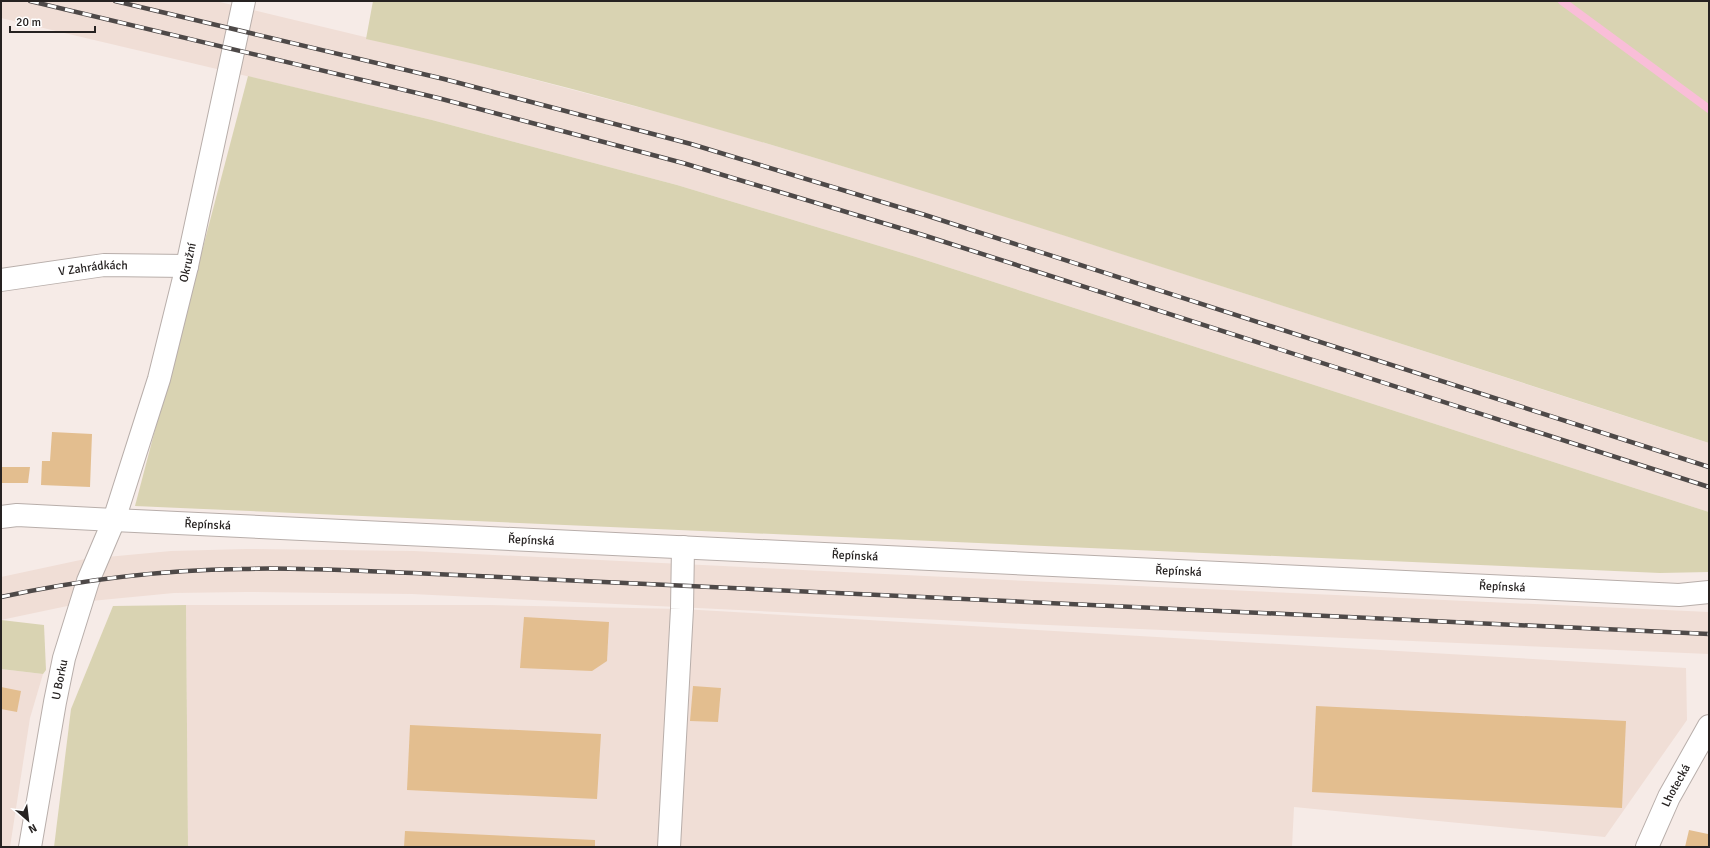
<svg xmlns="http://www.w3.org/2000/svg" width="1710" height="848" font-family="Signika,sans-serif">
<style>
.built{fill:#f0ded6}
.green{fill:#d9d3b2}
.lines{fill:none;stroke-linecap:round;stroke-linejoin:round}
.stream{stroke:#f9bed8;stroke-width:8}
.building{fill:#e3be8f}
.minor-casing{stroke:#b8aeaa;stroke-width:24}
.minor{stroke:#fff;stroke-width:22}
.rail-casing{stroke:#4e4948;stroke-width:4.5}
.rail{stroke:#fff;stroke-width:3;stroke-dasharray:9;stroke-linecap:butt}
.labels{text-anchor:middle;stroke-width:3;stroke-linejoin:round;paint-order:stroke}
.street-label{font-size:12px;fill:#262221;stroke:#fff}
</style>
<rect width="100%" height="100%" fill="#f6ebe7"/>
<g class="built">
<path d="M1 1H216L448 57 695 122 936 194 1709 443V512L916 257 677 185 432 120 1 18Z"/>
<path d="M246 549 414 551 1028 581 1709 612V654L1025 624 412 594 246 592 174 593 91 601 1 620V577L85 559 171 551Z"/>
<path d="M186 605H490L682 609 1686 668 1687 720 1605 837 1294 807 1292 847H188Z"/>
<path d="M1 669 43 674 30 718 10 847H1Z"/>
</g>
<g class="green">
<path d="M373 1H1709V443C1512 379 1315 316 1118 253 870 173 621 95 366 39Z"/>
<path d="M248 76 432 120 677 185 916 257 1709 512V572L1660 573 135 506Z"/>
<path d="M186 605 188 847H54L71 709 113 606Z"/>
<path d="M1 620 44 625 46 670 43 674 1 669Z"/>
</g>
<g class="lines">
<path class="stream" d="M1562 1 1709 109"/>
</g>
<g class="building">
<path d="M52 432 92 434 90 487 41 485 42 461H50Z"/>
<path d="M1 467H30L28 483H1Z"/>
<path d="M524 617 609 622 607 661 592 671 520 668Z"/>
<path d="M693 686 721 688 718 722 690 721Z"/>
<path d="M1 687 21 691 17 712 1 709Z"/>
<path d="M1316 706 1626 721 1622 808 1312 792Z"/>
<path d="M410 725 601 734 597 799 407 790Z"/>
<path d="M1689 830 1708 834 1709 831V847H1685Z"/>
<path d="M405 831 595 840V847H404Z"/>
</g>
<g class="lines">
<g class="minor-casing">
<g id="minor">
<path id="s1" d="M1 280 104 265 187 266"/>
<path id="s2" d="M1 517 17 515 114 520 1679 595 1709 592"/>
<path id="s3" d="M30 847 55 702 64 658 88 581 114 520 159 379 187 266 244 1"/>
<path d="M669 847 682 609 683 547"/>
<path id="s4" d="M1647 847 1669 797 1709 726"/>
</g>
</g>
<use href="#minor" class="minor"/>
<g class="rail-casing">
<g id="rail">
<path d="M30 1 438 98 683 163 923 235 1709 487"/>
<path d="M115 1 444 79 691 144 925 215 1709 467"/>
<path d="M1 597C80 580 160 570 241 569 298 567 356 571 413 573L1709 634"/>
</g>
</g>
<use href="#rail" class="rail"/>
</g>
<g class="labels">
<g class="street-label">
<text dy="4" stroke="none"><textPath href="#s3" startOffset="607">Okružní</textPath></text>
<text dy="4" stroke="none"><textPath href="#s1" startOffset="93">V Zahrádkách</textPath></text>
<text dy="4" stroke="none"><textPath href="#s2" startOffset="207">Řepínská</textPath></text>
<text dy="4" stroke="none"><textPath href="#s2" startOffset="531">Řepínská</textPath></text>
<text dy="4" stroke="none"><textPath href="#s2" startOffset="855">Řepínská</textPath></text>
<text dy="4" stroke="none"><textPath href="#s2" startOffset="1179">Řepínská</textPath></text>
<text dy="4" stroke="none"><textPath href="#s2" startOffset="1503">Řepínská</textPath></text>
<text dy="4" stroke="none"><textPath href="#s3" startOffset="170">U Borku</textPath></text>
<text dy="4" stroke="none"><textPath href="#s4" startOffset="68">Lhotecká</textPath></text>
</g>
</g>
<rect width="1710" height="848" fill="none" stroke="#262221" stroke-width="4"/>
<g transform="translate(28 820) rotate(152)" stroke="#ffffff" stroke-width="3" paint-order="stroke">
<path d="M0-3L7 15L0 10L-7 15Z" fill="#262221"/>
<text y="-6" font-size="11" font-weight="bold" text-anchor="middle" fill="#262221">N</text>
</g>
<path d="M10 26v6h85v-6" fill="none" stroke="#262221" stroke-width="2"/>
<text x="16" y="26" font-size="12" fill="#262221" stroke="#ffffff" stroke-width="3" paint-order="stroke">20 m</text>
</svg>
